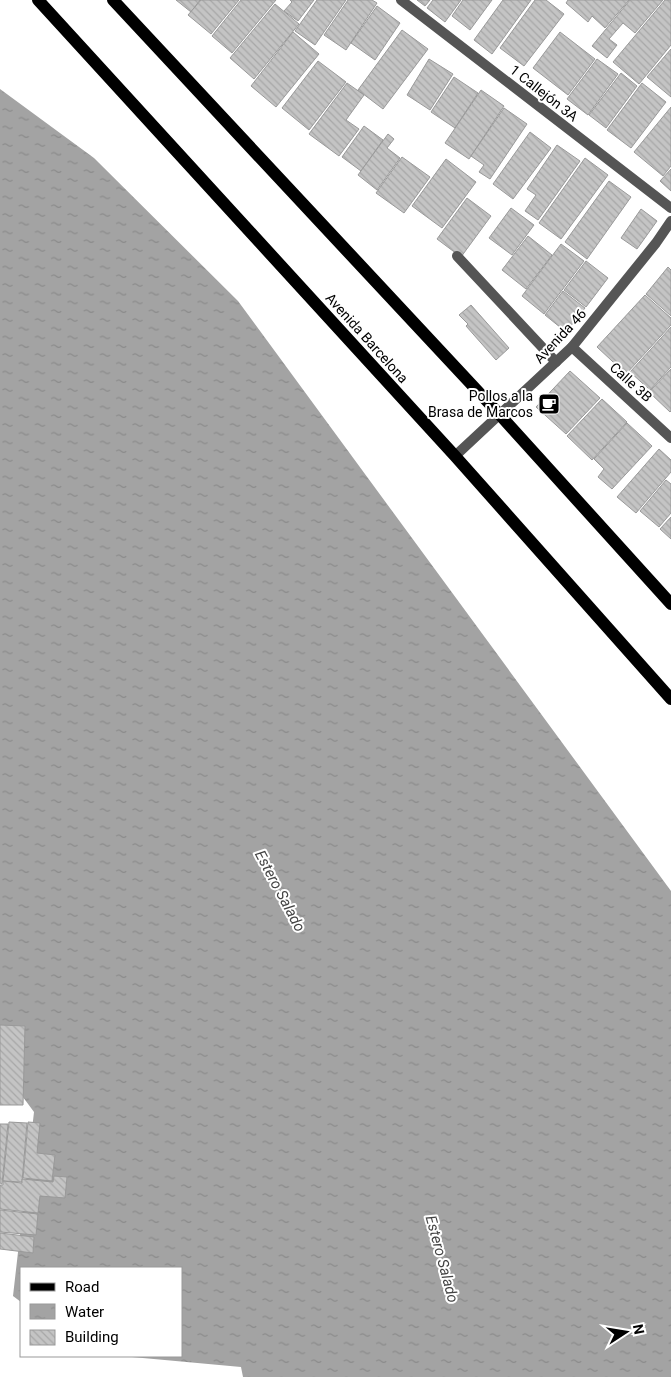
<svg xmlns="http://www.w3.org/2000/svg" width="671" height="1377" font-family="Roboto,sans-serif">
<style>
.water{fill:url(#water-ripples)}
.building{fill:url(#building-back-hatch);stroke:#999}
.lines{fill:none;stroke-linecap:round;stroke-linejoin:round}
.street{stroke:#555;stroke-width:10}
.primary{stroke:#000;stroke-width:12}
.labels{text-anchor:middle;stroke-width:4;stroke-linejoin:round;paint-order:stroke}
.street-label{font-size:14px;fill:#000;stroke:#fff}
.poi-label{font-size:14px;fill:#000;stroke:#fff;text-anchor:end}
.water-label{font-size:15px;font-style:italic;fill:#444;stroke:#fff}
</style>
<defs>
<pattern id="water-ripples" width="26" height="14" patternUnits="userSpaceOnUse" patternTransform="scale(1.25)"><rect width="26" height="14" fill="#a3a3a3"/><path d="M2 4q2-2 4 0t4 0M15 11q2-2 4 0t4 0" fill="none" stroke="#8b8b8b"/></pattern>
<pattern id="building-back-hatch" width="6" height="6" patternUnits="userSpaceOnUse" patternTransform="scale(1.25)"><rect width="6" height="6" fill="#c4c4c4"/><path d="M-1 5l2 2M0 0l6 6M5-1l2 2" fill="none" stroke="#a7a7a7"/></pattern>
</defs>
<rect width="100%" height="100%" fill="#fff"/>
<path class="water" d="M0 89 94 158 238 301 671 891V1377H243L241 1367 121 1356H181V1268H21V1302L13 1296 34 1112 0 1066Z"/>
<g class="building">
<path d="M176 0H200L191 12Z"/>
<path d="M201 0H239L211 34 188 15Z"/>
<path d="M241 0H276L232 53 212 36Z"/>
<path d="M290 0H314L298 21 284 11 292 2Z"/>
<path d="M317 0H346L315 45 295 31Z"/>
<path d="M348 0H372L377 3 346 50 324 35Z"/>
<path d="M417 0H430L425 6Z"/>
<path d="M433 0H461L445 22 427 8Z"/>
<path d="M463 0H492L470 30 452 16Z"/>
<path d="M503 0H531L492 54 474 40Z"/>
<path d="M535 0H546L564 14 524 66 500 48Z"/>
<path d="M568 0H629L605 28 592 16 588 22 566 3Z"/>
<path d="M630 0H663L635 33 623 23 609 39 617 45 607 58 592 46Z"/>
<path d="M665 0H671V45L639 84 613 62Z"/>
<path d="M275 4 299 24 254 79 230 58Z"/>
<path d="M377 6 400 23 375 60 351 43Z"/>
<path d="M402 30 428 49 383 109 358 90Z"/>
<path d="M293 32 319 54 276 107 251 86Z"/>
<path d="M560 32 595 59 568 95 533 68Z"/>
<path d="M671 49V97L647 77Z"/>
<path d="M429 59 453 74 430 110 407 95Z"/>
<path d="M597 59 618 74 588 115 567 99Z"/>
<path d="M318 61 346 82 309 130 282 108Z"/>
<path d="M621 73 637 86 606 128 589 115Z"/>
<path d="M454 77 478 93 455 128 431 112Z"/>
<path d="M347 83 364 95 346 120 359 129 339 156 309 134Z"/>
<path d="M642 83 666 102 631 148 607 130Z"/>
<path d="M481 90 504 106 469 159 445 143Z"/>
<path d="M671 107V166L663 176 634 152Z"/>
<path d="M504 108 527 124 490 179 479 172 484 165 471 156Z"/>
<path d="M364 126 383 140 361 171 342 157Z"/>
<path d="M530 132 551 148 513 199 493 184Z"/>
<path d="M388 134 394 139 387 148 400 158 377 190 358 175Z"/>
<path d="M557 145 580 161 538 220 525 211 536 195 527 189Z"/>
<path d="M402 157 430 177 404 213 376 193Z"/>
<path d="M585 158 608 175 561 239 539 223Z"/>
<path d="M446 159 476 182 442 228 412 206Z"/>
<path d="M671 169V191L660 181Z"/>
<path d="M609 181 631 197 587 259 565 242Z"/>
<path d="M467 198 491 216 461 257 437 239Z"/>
<path d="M511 208 534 225 512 255 489 238Z"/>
<path d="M641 209 657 221 637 249 621 238Z"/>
<path d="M528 236 552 255 526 289 502 270Z"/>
<path d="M561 244 584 261 544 314 522 296Z"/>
<path d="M586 261 608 278 586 307 564 290Z"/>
<path d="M668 267 671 270V316L646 294Z"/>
<path d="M563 291 585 308 566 332 545 315Z"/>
<path d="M645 295 671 318V325L626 374 597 347Z"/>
<path d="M471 305 509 348 496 360 466 326 468 324 459 315Z"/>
<path d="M671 327V367L650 390 630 372Z"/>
<path d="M671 369V411L670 412 649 392Z"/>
<path d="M570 371 600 398 566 434 536 407Z"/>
<path d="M602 399 627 422 592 460 567 436Z"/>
<path d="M627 423 652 446 612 489 598 477 604 469 594 459Z"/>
<path d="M659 449 671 460V472L636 513 617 497Z"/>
<path d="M666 480 671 484V513L659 527 640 511Z"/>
<path d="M671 517V539L660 529Z"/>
<path d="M0 1025 25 1026 23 1105H0Z"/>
<path d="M9 1122 27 1123 22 1182 3 1181Z"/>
<path d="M28 1122 40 1123 37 1153 55 1155 52 1181 23 1178Z"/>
<path d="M0 1124H8L2 1184 0 1183Z"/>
<path d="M54 1176 67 1177 65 1198 40 1196 38 1213 0 1209V1185H3V1181L22 1183V1179L53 1182Z"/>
<path d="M0 1210 38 1214 36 1235 0 1232Z"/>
<path d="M0 1233 34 1237 33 1253 0 1249Z"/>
</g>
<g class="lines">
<g class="street">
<path d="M401 0 671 208"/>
<path d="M457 256 556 362"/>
<path d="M572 347 671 438"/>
<path d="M455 456 572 347 656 243 671 221"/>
</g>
<g class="primary">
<path d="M38 0 455 456 671 699"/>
<path d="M113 0 500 415 671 604"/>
</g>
</g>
<defs>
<g id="cafe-square" transform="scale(1.125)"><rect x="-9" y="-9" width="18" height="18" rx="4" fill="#000" stroke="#fff"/><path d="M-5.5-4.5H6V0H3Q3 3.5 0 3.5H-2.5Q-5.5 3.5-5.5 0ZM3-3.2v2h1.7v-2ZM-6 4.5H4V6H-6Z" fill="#fff"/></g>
</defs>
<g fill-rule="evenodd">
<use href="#cafe-square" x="549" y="404"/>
</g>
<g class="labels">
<g class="street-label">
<text transform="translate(544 93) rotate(38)" y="5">1 Callejón 3A</text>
<text transform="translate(560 336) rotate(-47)" y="5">Avenida 46</text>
<text transform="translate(367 338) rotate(48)" y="5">Avenida Barcelona</text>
<text transform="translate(631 382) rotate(42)" y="5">Calle 3B</text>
</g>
<g class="poi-label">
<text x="533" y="401">Pollos a la<tspan x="533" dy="16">Brasa de Marcos</tspan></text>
</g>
<g class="water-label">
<text transform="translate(280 891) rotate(62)" y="5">Estero Salado</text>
<text transform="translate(442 1259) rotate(75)" y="5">Estero Salado</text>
</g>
</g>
<rect x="20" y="1267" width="162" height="90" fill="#ffffff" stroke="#999999"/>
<rect x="30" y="1283" width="25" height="8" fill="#000000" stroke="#999999"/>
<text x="65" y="1292" font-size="15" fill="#000000">Road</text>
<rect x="30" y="1304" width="25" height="15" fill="url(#water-ripples)" stroke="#999999"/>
<text x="65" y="1317" font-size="15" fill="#000000">Water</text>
<rect x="30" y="1330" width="25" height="15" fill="url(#building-back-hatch)" stroke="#999999"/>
<text x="65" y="1342" font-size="15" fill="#000000">Building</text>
<g transform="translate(626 1332) rotate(78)" stroke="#ffffff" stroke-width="4" paint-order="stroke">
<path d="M0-4L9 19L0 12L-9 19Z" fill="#000000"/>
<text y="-8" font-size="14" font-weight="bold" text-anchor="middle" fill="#000000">N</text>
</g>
</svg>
